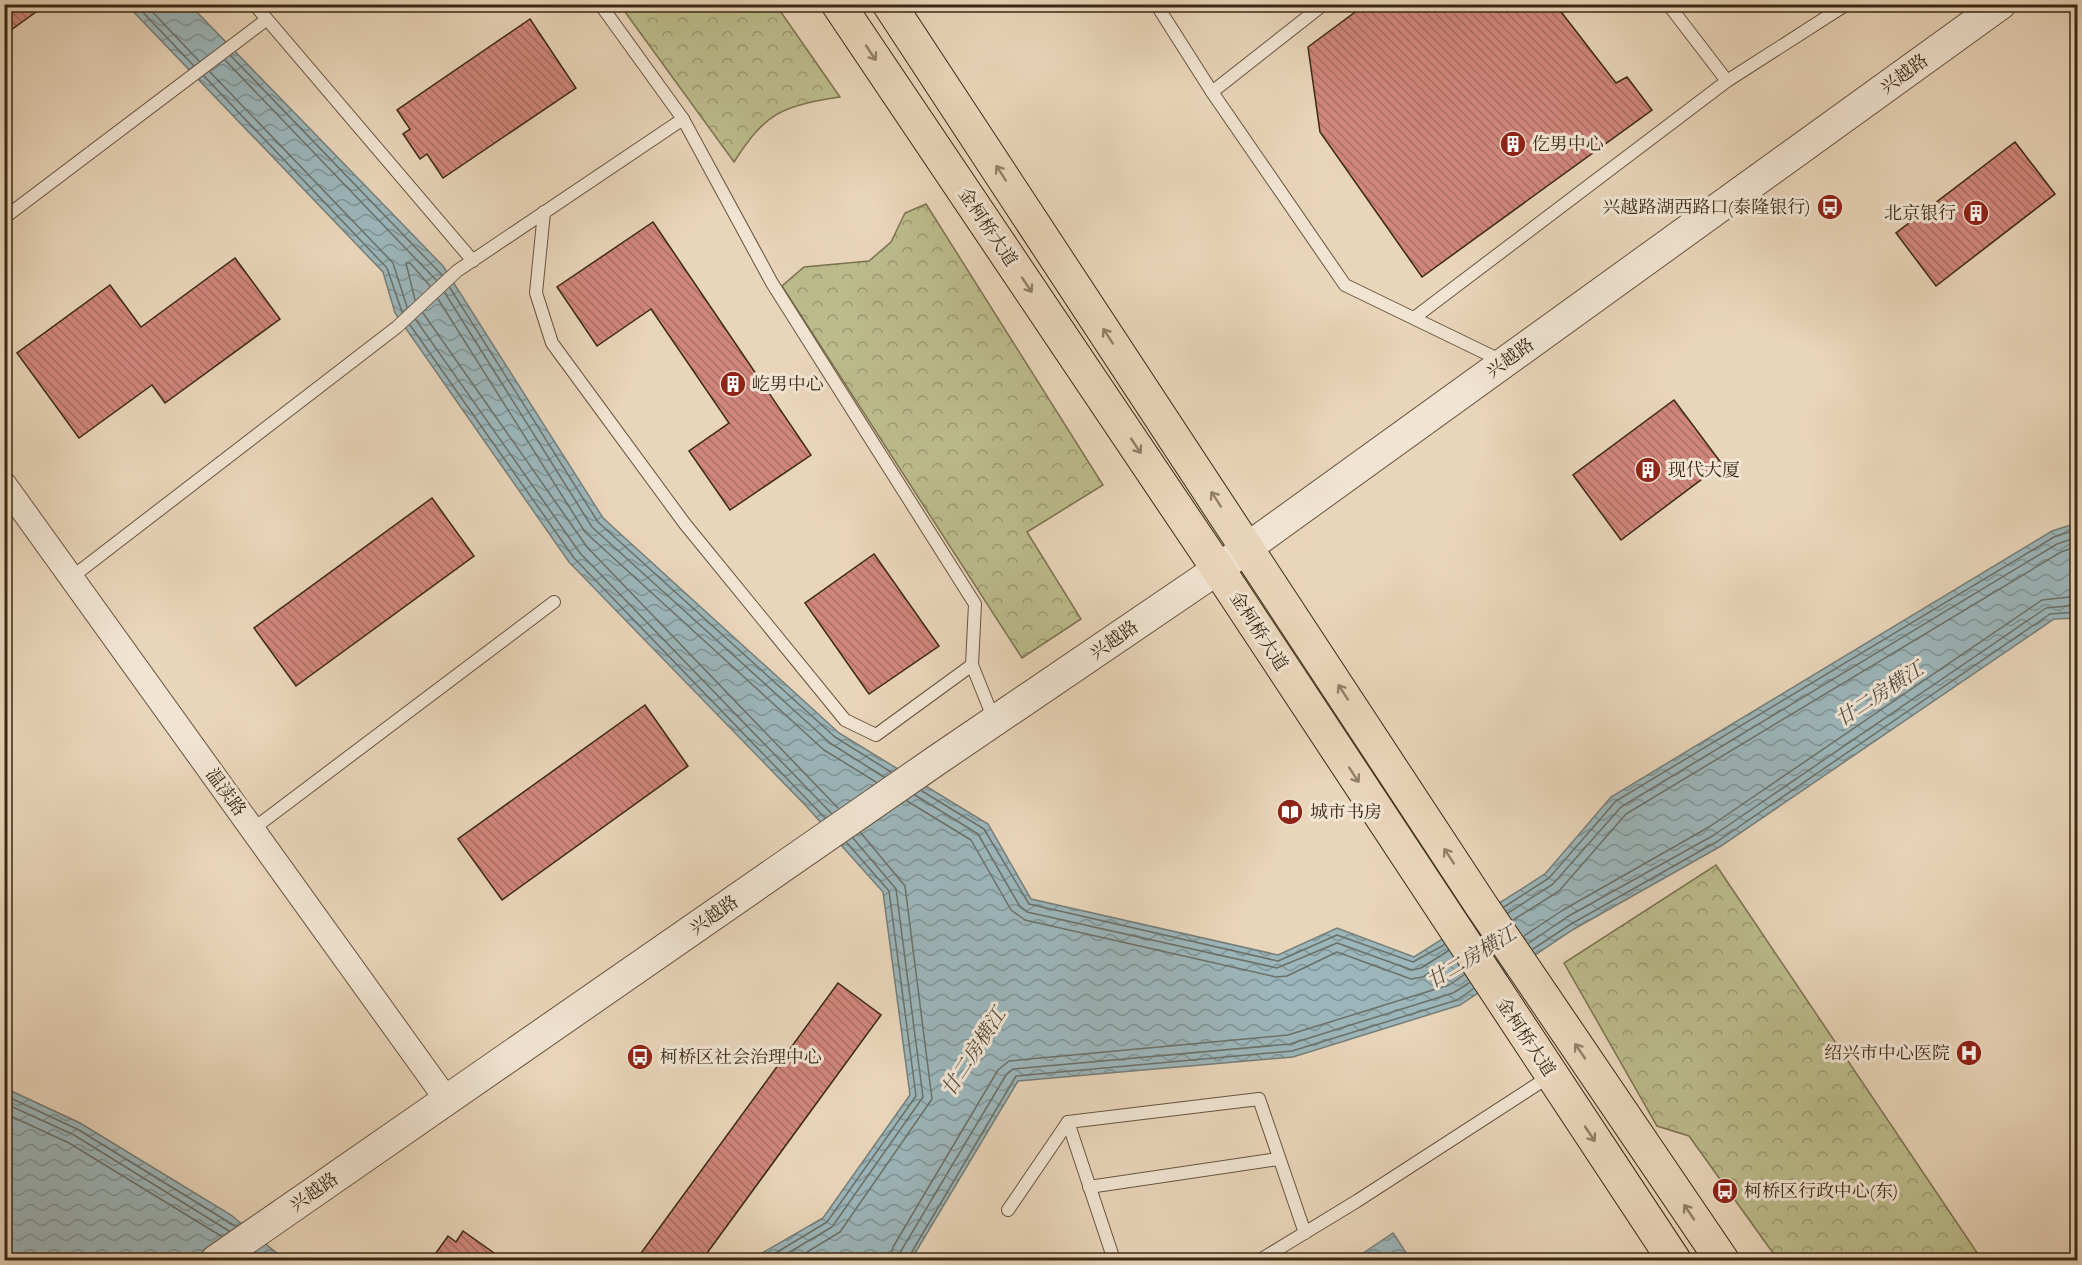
<svg xmlns="http://www.w3.org/2000/svg" width="2082" height="1265" font-family="'IM FELL Double Pica','Noto Serif SC',serif">
<style>
.forest{fill:url(#forest-crowns);stroke:#7b7250;stroke-width:1.5}
.water{fill:url(#water-waves);stroke:#757e78;stroke-width:1.5}
.lines{fill:none;stroke-linecap:round;stroke-linejoin:round}
.shore{stroke:#6b7068;stroke-width:1.5}
.building{fill:url(#building-back-hatch);stroke:#3a2914;stroke-width:1.5}
.service-casing{stroke:#66543e;stroke-width:14}
.minor-casing{stroke:#66543e;stroke-width:26}
.tertiary-casing{stroke:#66543e;stroke-width:32}
.primary-casing{stroke:#3a2914;stroke-width:35}
.service{stroke:#f1e4d2;stroke-width:12}
.minor{stroke:#f1e4d2;stroke-width:24}
.tertiary{stroke:#f1e4d2;stroke-width:30}
.primary{stroke:#e9d5ba;stroke-width:33}
.oneway{stroke:#927f67}
.labels{text-anchor:middle;stroke-width:6;stroke-linejoin:round;paint-order:stroke}
.street-label{font-size:18px;fill:#3a2914;stroke:#f1e4d2}
.poi-label{font-size:18px;fill:#3a2914;stroke:#f1e4d2;text-anchor:start}
.water-label{font-size:20px;font-style:italic;fill:#524c3e;stroke:#f1e4d2}
</style>
<defs>
<pattern id="forest-crowns" width="20" height="18" patternUnits="userSpaceOnUse" patternTransform="scale(1.5)"><rect width="20" height="18" fill="#bcbc8c"/><path d="M2 6a3 3 0 1 1 6 0M12 15a3 3 0 1 1 6 0" fill="none" stroke="#9a9971"/></pattern>
<pattern id="water-waves" width="16" height="10" patternUnits="userSpaceOnUse" patternTransform="scale(1.5)"><rect width="16" height="10" fill="#9cb6bb"/><path d="M0 5q4-4 8 0t8 0" fill="none" stroke="#809497"/></pattern>
<pattern id="building-back-hatch" width="6" height="6" patternUnits="userSpaceOnUse" patternTransform="scale(1.5)"><rect width="6" height="6" fill="#d0867c"/><path d="M-1 5l2 2M0 0l6 6M5-1l2 2" fill="none" stroke="#aa6e64"/></pattern>
</defs>
<rect width="100%" height="100%" fill="#e9d5ba"/>
<filter id="stains"><feTurbulence type="fractalNoise" baseFrequency=".00333" numOctaves="4"/><feColorMatrix values="0 0 0 0 .2 0 0 0 0 .09 0 0 0 0 .02 0 0 0 .5 -.17"/></filter>
<radialGradient id="worn" r=".72"><stop offset=".6" stop-color="#630" stop-opacity="0"/><stop offset="1" stop-color="#630" stop-opacity=".3"/></radialGradient>
<g class="forest">
<path d="M620 5H776L840 97C782 106 766 112 734 162Z"/>
<path d="M926 204 1103 485 1027 532 1081 619 1022 658 782 286 804 267 869 261 891 242 905 213Z"/>
<path d="M1716 865 1982 1260H1778L1689 1136 1657 1126 1564 963Z"/>
</g>
<g class="water">
<path d="M127 5H190L443 266 603 518 839 733 988 824 1031 899 1278 955 1337 928 1414 957 1545 874 1611 797 2052 531 2077 523V618L2054 619 1721 846 1574 929 1460 1005 1293 1057 1018 1081 911 1260H757L762 1253 823 1218 910 1095 883 892 807 807 569 562 395 313 383 272Z"/>
<path d="M5 1088 80 1123 231 1215 285 1260H6Z"/>
<path d="M1393 1233 1411 1260H1353Z"/>
</g>
<g class="lines">
<g class="shore">
<path d="M135 4 193 65"/>
<path d="M145 4 199 61"/>
<path d="M231 56 442 275"/>
<path d="M225 60 436 280"/>
<path d="M210 72 393 263 407 307"/>
<path d="M204 76 387 268 402 312"/>
<path d="M450 288 598 522 835 737 891 772"/>
<path d="M445 293 592 527 830 743 884 777"/>
<path d="M438 299 585 532 824 750 876 782"/>
<path d="M415 300 406 263H410L430 286"/>
<path d="M423 313 587 547 838 808"/>
<path d="M416 320 580 553 831 813"/>
<path d="M410 325 574 558 825 818"/>
<path d="M922 791 984 829 1029 904 1278 961 1337 935 1413 962 1444 945"/>
<path d="M915 795 978 834 1019 905 1027 912 1277 968 1337 943 1412 970 1421 968 1448 951"/>
<path d="M907 801 971 840 1011 910 1025 920 1276 977 1287 976 1337 952 1411 979 1423 977 1453 958"/>
<path d="M1504 907 1549 878 1616 801 2054 537 2078 529"/>
<path d="M1508 913 1553 884 1621 807 2057 544 2078 537"/>
<path d="M1513 920 1559 891 1626 814 2061 552 2078 546"/>
<path d="M1524 936 1563 910 1709 827 2042 600 2078 596"/>
<path d="M1529 943 1567 917 1714 835 2046 608 2078 605"/>
<path d="M1533 949 1571 924 1718 841 2050 614 2078 612"/>
<path d="M4 1095 77 1129 235 1226"/>
<path d="M4 1103 74 1135 229 1231"/>
<path d="M4 1113 69 1143 221 1236"/>
<path d="M764 1260 827 1222 916 1096 889 891 847 843"/>
<path d="M776 1260 832 1227 923 1097 896 889 853 838"/>
<path d="M794 1260 840 1232 932 1099 905 886 861 833"/>
<path d="M890 1260 893 1247 998 1070 1009 1061 1288 1035 1449 985 1464 975"/>
<path d="M899 1260 901 1251 1006 1075 1013 1069 1290 1044 1453 993 1469 983"/>
<path d="M907 1260 1016 1076 1292 1051 1457 1000 1473 989"/>
</g>
</g>
<g class="building">
<path d="M4 4H47L4 35Z"/>
<path d="M1366 4H1555L1616 83 1627 77 1652 110 1422 277 1320 132 1308 47Z"/>
<path d="M530 19 576 88 443 178 427 154 420 159 403 134 410 129 397 110Z"/>
<path d="M2015 142 2055 194 1936 286 1896 233Z"/>
<path d="M653 222 811 455 730 510 689 451 729 423 651 309 597 346 557 287Z"/>
<path d="M235 258 280 319 165 403 152 385 79 438 17 353 110 285 141 327Z"/>
<path d="M1674 400 1722 464 1621 540 1573 475Z"/>
<path d="M432 498 474 556 296 686 254 628Z"/>
<path d="M874 554 939 646 869 694 805 603Z"/>
<path d="M645 705 688 766 502 900 458 839Z"/>
<path d="M838 983 881 1015 702 1260H636Z"/>
<path d="M463 1231 504 1260H431L448 1236 456 1242Z"/>
</g>
<g class="lines">
<g class="service-casing">
<g id="service">
<path d="M254 4 473 261"/>
<path d="M600 4 683 119 772 283 975 604 972 665 995 722"/>
<path d="M1156 4 1212 92 1345 285 1504 362"/>
<path d="M1668 4 1727 81"/>
<path d="M1212 92 1324 4"/>
<path d="M544 212 536 293 552 343 685 524 845 720 876 735 972 665"/>
<path d="M4 218 266 20"/>
<path d="M1414 318 1727 81 1847 4"/>
<path d="M72 577 397 327 457 271 683 119"/>
<path d="M253 829 554 602"/>
<path d="M1068 1122 1114 1260"/>
<path d="M1089 1187 1278 1159"/>
<path d="M1008 1210 1068 1122 1259 1099 1305 1233"/>
<path d="M1260 1260 1357 1201 1550 1076"/>
</g>
</g>
<g class="minor-casing">
<path id="minor" d="M4 484 447 1100"/>
</g>
<g class="tertiary-casing">
<path id="tertiary" d="M216 1260 937 760 1218 569 2001 4"/>
</g>
<g class="primary-casing">
<g id="primary">
<path d="M838 4 1218 569 1674 1260"/>
<path d="M889 4 1481 905 1722 1260"/>
</g>
</g>
<use href="#service" class="service"/>
<use href="#minor" class="minor"/>
<use href="#tertiary" class="tertiary"/>
<use href="#primary" class="primary"/>
</g>
<defs><path id="oneway-shaft" d="M-6 0H5M1.5-3L5.5 0L1.5 3" fill="none" stroke-width="1.6" stroke-linecap="round" stroke-linejoin="round" transform="scale(1.5)"/></defs>
<g class="oneway">
<use href="#oneway-shaft" transform="translate(871 53) rotate(56)"/>
<use href="#oneway-shaft" transform="translate(1001 173) rotate(-123)"/>
<use href="#oneway-shaft" transform="translate(1027 285) rotate(56)"/>
<use href="#oneway-shaft" transform="translate(1108 336) rotate(-123)"/>
<use href="#oneway-shaft" transform="translate(1136 446) rotate(56)"/>
<use href="#oneway-shaft" transform="translate(1216 499) rotate(-123)"/>
<use href="#oneway-shaft" transform="translate(1343 692) rotate(-123)"/>
<use href="#oneway-shaft" transform="translate(1354 775) rotate(57)"/>
<use href="#oneway-shaft" transform="translate(1449 856) rotate(-123)"/>
<use href="#oneway-shaft" transform="translate(1580 1051) rotate(-124)"/>
<use href="#oneway-shaft" transform="translate(1590 1134) rotate(56)"/>
<use href="#oneway-shaft" transform="translate(1689 1212) rotate(-124)"/>
</g>
<defs>
<g id="building-disc" transform="scale(1.35)"><circle r="9.5" fill="#8f2418" stroke="#f1e4d2"/><path d="M-4-6H4V6H1V3H-1V6H-4ZM-2.5-4.3h1.7v1.8h-1.7ZM.8-4.3h1.7v1.8H.8ZM-2.5-1h1.7V.8h-1.7ZM.8-1h1.7V.8H.8Z" fill="#fff"/></g>
<g id="bus-disc" transform="scale(1.35)"><circle r="9.5" fill="#8f2418" stroke="#f1e4d2"/><path d="M-5-6H5V4H4V6H2V4H-2V6H-4V4H-5ZM-3.5-4V0h7V-4ZM-3.5 1.2v1.5H-2V1.2ZM2 1.2v1.5H3.5V1.2Z" fill="#fff"/></g>
<g id="library-disc" transform="scale(1.35)"><circle r="9.5" fill="#8f2418" stroke="#f1e4d2"/><path d="M-6-4Q-3-5.5-.7-3.5V5Q-3 3-6 4ZM6-4Q3-5.5 .7-3.5V5Q3 3 6 4Z" fill="#fff"/></g>
<g id="hospital-disc" transform="scale(1.35)"><circle r="9.5" fill="#8f2418" stroke="#f1e4d2"/><path d="M-5-5h3v3.5h4V-5h3V5h-3V1.5h-4V5h-3Z" fill="#fff"/></g>
</defs>
<g fill-rule="evenodd">
<use href="#building-disc" x="1513" y="144"/>
<use href="#bus-disc" x="1830" y="207"/>
<use href="#building-disc" x="1976" y="213"/>
<use href="#building-disc" x="733" y="384"/>
<use href="#building-disc" x="1648" y="470"/>
<use href="#library-disc" x="1290" y="812"/>
<use href="#hospital-disc" x="1969" y="1053"/>
<use href="#bus-disc" x="640" y="1057"/>
<use href="#bus-disc" x="1725" y="1191"/>
</g>
<g class="labels">
<g class="street-label">
<text transform="translate(1904 74) rotate(-36)" y="6">兴越路</text>
<text transform="translate(988 227) rotate(56)" y="6">金柯桥大道</text>
<text transform="translate(1510 358) rotate(-36)" y="6">兴越路</text>
<text transform="translate(1259 631) rotate(57)" y="6">金柯桥大道</text>
<text transform="translate(1114 640) rotate(-35)" y="6">兴越路</text>
<text transform="translate(226 792) rotate(54)" y="6">温渎路</text>
<text transform="translate(714 915) rotate(-35)" y="6">兴越路</text>
<text transform="translate(1526 1037) rotate(56)" y="6">金柯桥大道</text>
<text transform="translate(314 1192) rotate(-35)" y="6">兴越路</text>
</g>
<g class="poi-label">
<text x="1532" y="150">仡男中心</text>
<text x="1810" y="213" text-anchor="end">兴越路湖西路口(泰隆银行)</text>
<text x="1956" y="219" text-anchor="end">北京银行</text>
<text x="752" y="390">屹男中心</text>
<text x="1668" y="476">现代大厦</text>
<text x="1310" y="818">城市书房</text>
<text x="1950" y="1059" text-anchor="end">绍兴市中心医院</text>
<text x="660" y="1063">柯桥区社会治理中心</text>
<text x="1744" y="1197">柯桥区行政中心(东)</text>
</g>
<g class="water-label">
<text transform="translate(1879 694) rotate(-33)" y="7">廿二房横江</text>
<text transform="translate(1471 957) rotate(-31)" y="7">廿二房横江</text>
<text transform="translate(973 1052) rotate(-57)" y="7">廿二房横江</text>
</g>
</g>
<rect width="2082" height="1265" fill="none" stroke="#e9d5ba" stroke-width="24"/>
<rect x="6" y="6" width="2070" height="1253" fill="none" stroke="#3a2914" stroke-width="3"/>
<rect x="12" y="12" width="2058" height="1241" fill="none" stroke="#3a2914" stroke-width="1.5"/>
<rect width="100%" height="100%" filter="url(#stains)"/>
<rect width="100%" height="100%" fill="url(#worn)"/>
</svg>
